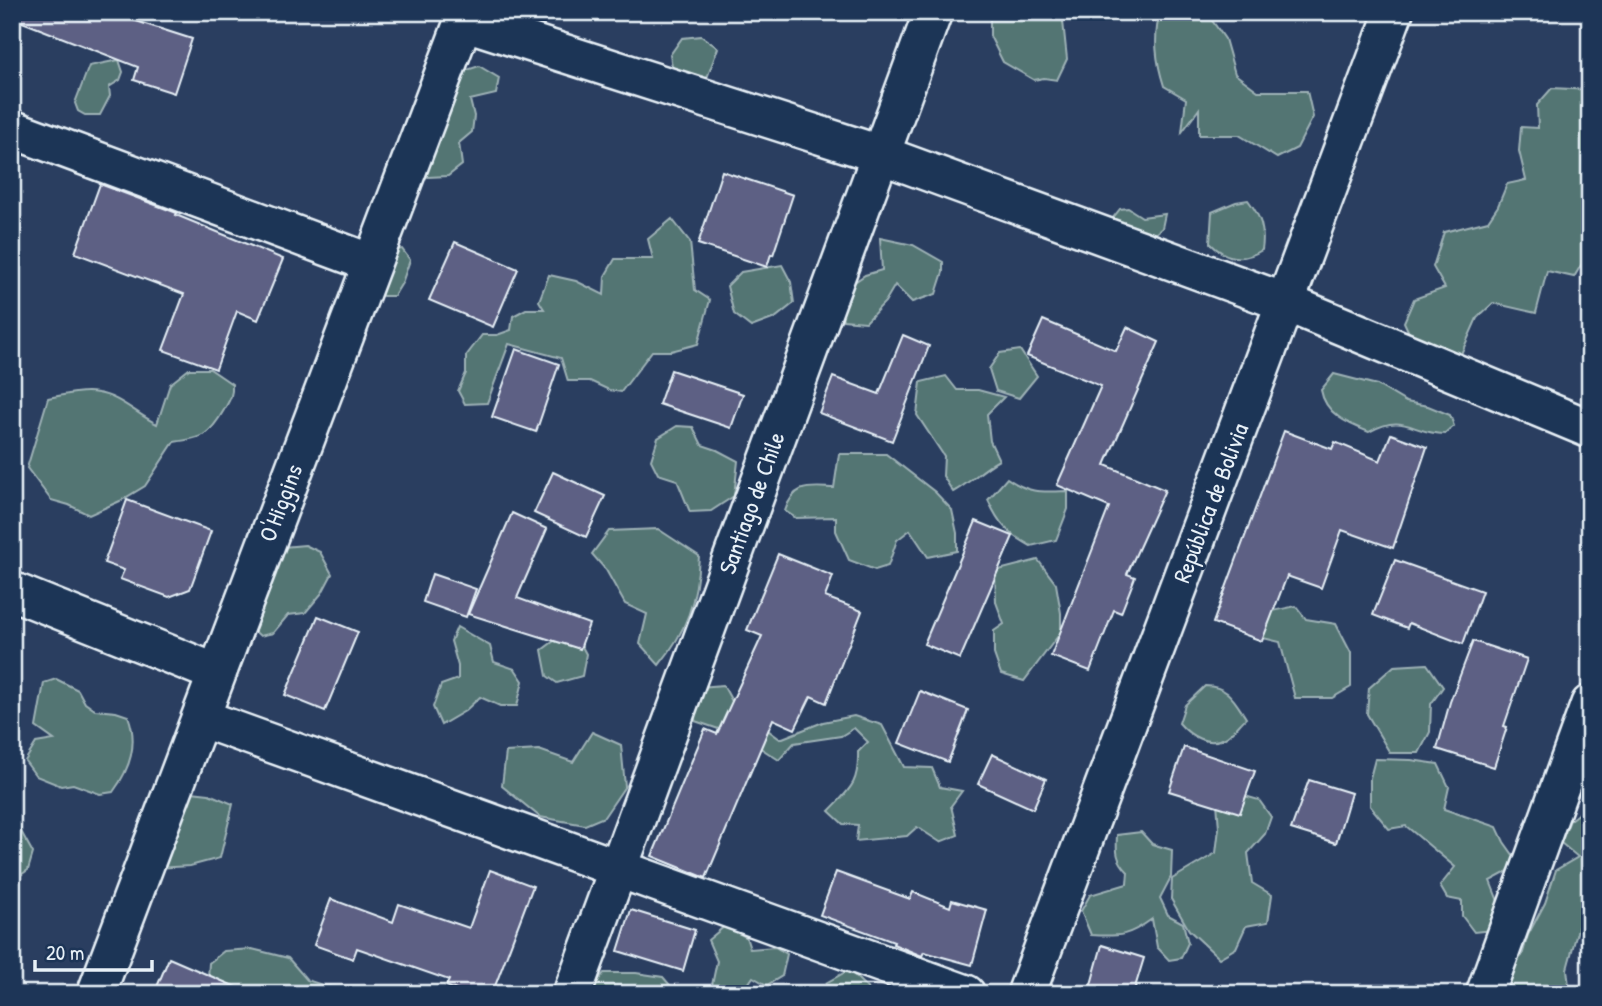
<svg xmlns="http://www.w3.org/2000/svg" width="1602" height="1006" font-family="'Patrick Hand',sans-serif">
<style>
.green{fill:#537473;stroke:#9eb2b6;stroke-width:2}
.building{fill:#5d6084;stroke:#e8f1f8;stroke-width:2}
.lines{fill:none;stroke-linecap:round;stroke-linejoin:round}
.street-casing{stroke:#e8f1f8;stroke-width:42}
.street{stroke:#1d3557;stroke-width:37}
.labels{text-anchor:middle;stroke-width:6;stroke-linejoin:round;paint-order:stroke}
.street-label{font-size:24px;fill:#e8f1f8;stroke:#1d3557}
</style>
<rect width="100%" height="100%" fill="#2a3e60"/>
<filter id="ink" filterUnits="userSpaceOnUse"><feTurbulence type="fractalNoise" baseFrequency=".0143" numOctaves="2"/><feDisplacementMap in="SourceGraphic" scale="14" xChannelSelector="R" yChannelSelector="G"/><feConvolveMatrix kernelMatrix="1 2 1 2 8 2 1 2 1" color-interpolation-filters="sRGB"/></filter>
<g filter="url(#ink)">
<g class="green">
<path d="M990 12H1062L1067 59 1057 80 1044 78 1034 80 1003 62 990 36Z"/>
<path d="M1160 12H1206L1225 39 1235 74 1258 91H1307L1313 117 1297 148 1277 158 1239 135H1199V109L1182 132 1186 99 1164 86C1156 61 1153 38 1160 12Z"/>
<path d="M701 36 718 48 707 78H692L672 67 670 55 682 38Z"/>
<path d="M119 60 123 72 120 80 109 87 110 96 100 115H85L78 111 75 103 89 66Z"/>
<path d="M479 66 499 78 496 94 470 100 474 116 472 132 459 143 462 165 448 176 428 177 415 164 455 74Z"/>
<path d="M1552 88 1590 90V250L1574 277 1547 271 1536 313 1493 303 1477 318 1457 363 1414 344 1404 322 1414 299 1445 288 1433 267 1444 232 1488 221 1498 206 1507 184 1526 180 1519 151 1521 127 1538 128 1537 105Z"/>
<path d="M1248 200C1261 217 1265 229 1262 250 1243 262 1225 259 1210 243L1212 212 1236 202Z"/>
<path d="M1128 208 1142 217 1165 214 1162 228 1149 239 1114 237 1112 219 1120 209Z"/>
<path d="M672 219 690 242 695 290 710 300 698 344 671 351H652L621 392 609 390 590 381H568L561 358 509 344 487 403 465 404 458 391 466 373V356L482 335H497L511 330 513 316 526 309H544L539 301 549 275 576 281 604 295 605 276 615 259H653L648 239Z"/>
<path d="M880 238 913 245 943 262V272L936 294 912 302 895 285 885 302 866 322 843 320 837 294 865 275 882 270Z"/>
<path d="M402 249 410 260 402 283 394 296H383L375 291 386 252Z"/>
<path d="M782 265 791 282 794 303 775 318 751 327 734 314 727 286 741 272Z"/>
<path d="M1020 350 1037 376 1019 398 996 391 989 369 1000 353Z"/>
<path d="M189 369H210L232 384C233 396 229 401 224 410 209 436 203 438 174 442L145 486 120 501 89 515 69 505 51 500 27 468 48 398C64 395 81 390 98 393 119 396 138 415 157 424L170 384Z"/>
<path d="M1334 374 1377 385 1406 402 1428 406 1450 415 1454 426 1445 434C1412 434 1405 412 1369 432 1348 424 1325 414 1321 390Z"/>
<path d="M946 376 957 390H978L1004 397 987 414 990 441 999 460C982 469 970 483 953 492L943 476 944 456 917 415 921 382Z"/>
<path d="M677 426 693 427 702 445 717 450 738 461 734 496 711 511 690 512 677 480 658 474 651 460 658 438Z"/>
<path d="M839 454H886L935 492 952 510 957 533V551L928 557 910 530 897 540 888 566 875 570 849 560 836 531V517L796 518 785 511C794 483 809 487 834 488Z"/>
<path d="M1007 478C1030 494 1041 492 1068 491V509L1056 540 1031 546C1007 533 999 524 988 500Z"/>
<path d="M658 529 699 556C697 600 687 631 659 665L640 644 647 614 625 604 606 570 592 554 609 531Z"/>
<path d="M305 545 320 552 332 574 322 593 305 613 288 615 273 633 260 636 248 625 283 547Z"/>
<path d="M1038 560 1056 584 1061 613V632L1024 681 1001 674 994 654V631L1004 624 996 602 995 571Z"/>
<path d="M1296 606 1306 619 1336 624 1351 653V687L1332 698H1295L1280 642 1259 637 1268 612Z"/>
<path d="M457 627 490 646 494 662 515 669 523 681 517 706H500L480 697 465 711 441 725 433 707 441 685 458 679V666L451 641Z"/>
<path d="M562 635 578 639 586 654 582 676 557 683 547 676 542 650Z"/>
<path d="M1427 664 1443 687 1431 704 1430 732 1419 753H1390L1367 714 1369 688 1394 666Z"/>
<path d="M56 679 78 690 85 703 95 710 116 712 128 716C139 744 130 769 113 792L100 794 73 784 61 786 36 776 25 761 36 743 54 740 36 727 44 683Z"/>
<path d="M723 685 738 712 761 725 780 739 823 722 854 716 882 725 904 767 932 768 940 787 962 791 951 806 958 835 940 842 917 827 907 836 856 841 858 825 843 824 829 811C850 789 859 784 858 752L868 742 854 728 841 736 794 743 779 760 745 738 695 721 696 701 700 687Z"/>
<path d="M1205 686C1228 686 1234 700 1246 718 1240 723 1232 735 1225 738 1208 747 1190 736 1179 723L1185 705Z"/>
<path d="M592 732 621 745 625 786 604 817 585 825 540 817 502 786 506 752 539 750 573 762Z"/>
<path d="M1375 759 1411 760 1438 764 1449 787 1444 809 1497 827 1504 842 1516 859 1507 872 1490 881 1504 916 1501 929 1474 932 1462 916V901L1447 898 1440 886 1455 867 1406 826 1389 829 1370 806V778Z"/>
<path d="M174 790 209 794 233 804 220 858 190 866 156 868Z"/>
<path d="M1238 794 1259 800 1271 817 1265 834 1248 853 1252 883 1272 895 1268 922 1246 926 1236 948 1219 958 1189 930 1171 899 1172 879 1216 853 1219 828 1217 803Z"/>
<path d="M1590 804V901L1582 914 1567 969 1570 994H1508L1507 969 1522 956 1528 935 1545 903 1556 870 1578 857 1561 843 1570 820Z"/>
<path d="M12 825 18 826 33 853 28 870 12 881Z"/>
<path d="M1141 832 1152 844 1172 850 1171 877 1160 898 1168 915 1183 923 1188 943 1181 958 1169 960 1157 947 1152 919C1129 936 1120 937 1091 935L1081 911 1090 895 1127 884 1128 872C1116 860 1116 852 1117 835Z"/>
<path d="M725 926 746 937 750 949 775 947 787 954 782 976 767 985 753 977C742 995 732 998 711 990L717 961 708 940Z"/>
<path d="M252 949 288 958 307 980 325 986 352 988 357 994H207L209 963 224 951Z"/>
<path d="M849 970 873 994H837L826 983Z"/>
<path d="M604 973H636L663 977 675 991 698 994H588Z"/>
</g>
<g class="building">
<path d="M12 12H108L192 39 174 93 134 80 138 67 12 18Z"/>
<path d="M722 171 793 195 773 255 771 254 767 267 698 244Z"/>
<path d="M100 184 177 213 176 215 283 259 258 320 237 311 216 369 163 350 184 294 75 253Z"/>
<path d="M455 242 518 269 493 327 429 300Z"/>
<path d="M1043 320 1116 351 1127 327 1159 342 1105 465 1165 490 1127 574 1135 577 1121 613 1114 610 1090 671 1051 656 1109 507 1057 485 1101 386 1027 356Z"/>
<path d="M903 335 929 346 892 441 819 413 833 377 879 394Z"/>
<path d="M516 349 559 364 536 432 492 417Z"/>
<path d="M671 370 743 394 731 428 659 404Z"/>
<path d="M1284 431 1332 449 1335 442 1380 461 1391 434 1427 447 1393 548 1342 530 1321 588 1287 576 1262 641 1213 623Z"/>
<path d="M553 472 605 496 586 537 534 513Z"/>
<path d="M127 500 211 531 190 589 169 597 120 579 124 570 104 563Z"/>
<path d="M512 513 547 529 517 598 589 624 580 649 468 614Z"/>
<path d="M976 521 1013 536 960 659 924 644Z"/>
<path d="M778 554 833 576 825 597 862 611 826 703 811 696 795 729 773 719 706 878 652 856 705 729 717 734 762 636 747 630Z"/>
<path d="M1395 560 1482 591 1463 644 1409 623 1407 628 1373 615Z"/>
<path d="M432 574 476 589 466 617 423 602Z"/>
<path d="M318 616 358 632 325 711 285 695Z"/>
<path d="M1473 641 1527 659 1504 726 1507 727 1494 767 1437 749 1450 702Z"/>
<path d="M920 691 968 710 948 762 899 743Z"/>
<path d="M1184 747 1255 771 1240 813 1169 791Z"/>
<path d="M992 754 1046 779 1033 809 978 784Z"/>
<path d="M1309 780 1351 793 1336 843 1291 829Z"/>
<path d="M490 870 533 886 492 994H467L446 986 449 980 357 948 353 959 314 945 331 899 393 922 399 904 469 928Z"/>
<path d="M836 872 910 899 913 892 950 907 952 900 987 910 972 965 924 952 922 956 893 944 894 942 820 915Z"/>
<path d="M631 910 695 930 683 971 618 951Z"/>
<path d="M1102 945 1144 958 1133 994H1107L1090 988Z"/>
<path d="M169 958 252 994H154Z"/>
</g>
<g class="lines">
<g class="street-casing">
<g id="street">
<path d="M463 21 879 154 1287 303 1590 429"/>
<path d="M12 129 371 263"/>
<path d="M12 591 216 673"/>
<path d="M201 718 966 994"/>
<path d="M96 994 467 12"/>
<path d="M572 994 933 12"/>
<path d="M1026 994 1394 12"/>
<path d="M1485 994 1590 704"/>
</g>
</g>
<use href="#street" class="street"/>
</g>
</g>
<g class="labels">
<g class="street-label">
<text transform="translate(281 503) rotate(-69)" y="8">O'Higgins</text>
<text transform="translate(752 503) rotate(-70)" y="8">Santiago de Chile</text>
<text transform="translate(1211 503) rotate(-69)" y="8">República de Bolivia</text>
</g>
</g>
<rect width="1602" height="1006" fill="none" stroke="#1d3557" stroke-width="42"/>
<rect x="21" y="21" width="1560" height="964" fill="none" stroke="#e8f1f8" stroke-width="2.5" filter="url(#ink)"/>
<path d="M35 960v10h117v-10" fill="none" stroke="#e8f1f8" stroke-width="3.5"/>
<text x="46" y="960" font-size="21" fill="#e8f1f8" stroke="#1d3557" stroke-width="5" paint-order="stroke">20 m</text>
</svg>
